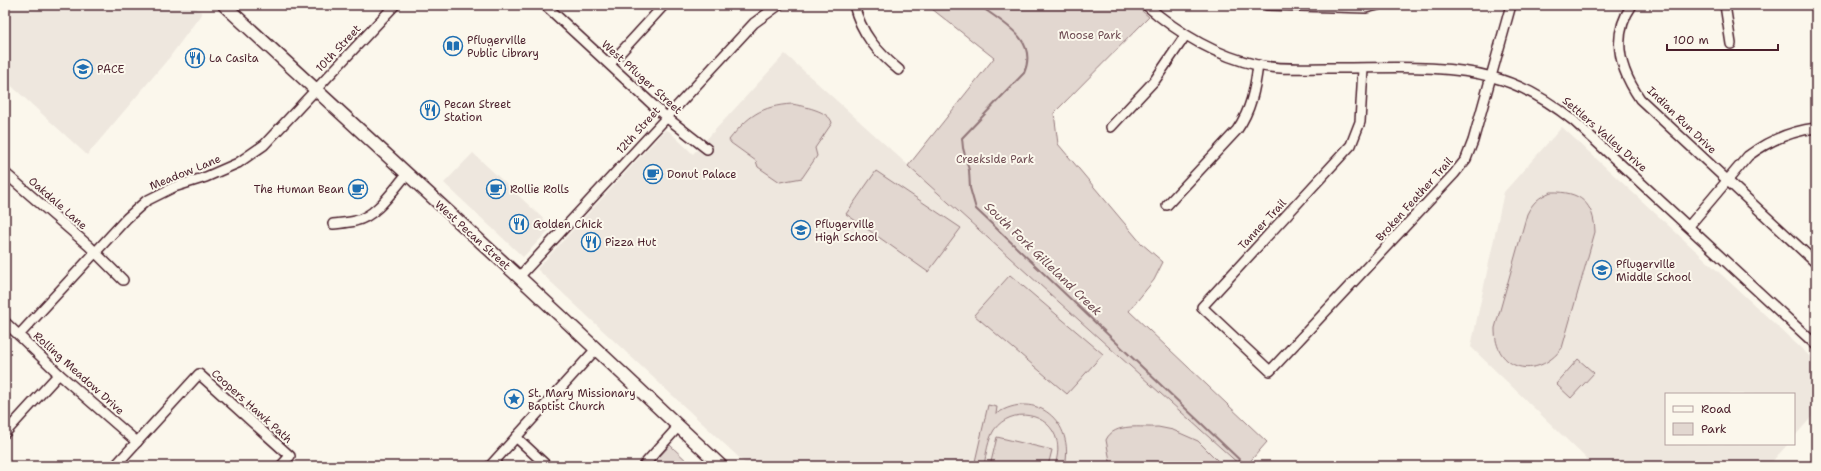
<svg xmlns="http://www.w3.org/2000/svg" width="1821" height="471" font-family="'Shantell Sans',sans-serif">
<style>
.built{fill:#eee7de}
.green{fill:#e2d7d0;stroke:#967b7e}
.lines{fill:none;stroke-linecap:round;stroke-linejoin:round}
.stream{stroke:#907477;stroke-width:2}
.minor-casing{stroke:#4a1f2b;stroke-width:12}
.major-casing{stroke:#4a1f2b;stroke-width:15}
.minor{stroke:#fbf7ec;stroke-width:9}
.major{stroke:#fbf7ec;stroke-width:12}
.labels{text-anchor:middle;stroke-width:4;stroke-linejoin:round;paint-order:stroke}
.park-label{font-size:11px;fill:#704d54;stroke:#fbf7ec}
.poi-label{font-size:11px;fill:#4a1f2b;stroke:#fbf7ec;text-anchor:start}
.street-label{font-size:11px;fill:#4a1f2b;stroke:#fbf7ec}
.water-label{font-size:12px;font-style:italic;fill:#6d4a51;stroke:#fbf7ec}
</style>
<rect width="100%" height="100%" fill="#fbf7ec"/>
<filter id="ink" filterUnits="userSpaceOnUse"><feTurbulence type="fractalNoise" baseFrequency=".025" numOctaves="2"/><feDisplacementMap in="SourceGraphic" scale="8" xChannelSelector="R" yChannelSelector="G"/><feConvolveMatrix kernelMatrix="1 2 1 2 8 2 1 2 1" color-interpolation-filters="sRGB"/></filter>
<g filter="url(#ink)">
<g class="built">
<path d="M5 5H193L202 13 169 58 87 155 5 80Z"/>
<path d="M785 54 1241 466H748L537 269 665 130 669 131 693 154Z"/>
<path d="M1562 127 1816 362V412L1794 437V394H1666V444H1788L1768 466H1692L1686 461 1674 466H1601L1591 463 1471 347 1504 192Z"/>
<path d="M473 153 552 227 523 257 444 183Z"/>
</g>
<g class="green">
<path d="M927 5H1135L1149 17 1054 113 1058 144 1141 243 1163 262 1154 280 1129 311 1267 442 1246 466H1241L908 166 994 58Z"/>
<path d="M792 104C802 106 830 111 832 123L815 148 817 156 802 178 780 182 758 167 756 161 731 143 729 140C748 116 761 106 792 104Z"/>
<path d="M876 171 961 228 928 272 846 214Z"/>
<path d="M1551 192C1580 191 1594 203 1595 232L1562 348C1537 381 1494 371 1495 328L1527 214C1533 202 1539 197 1551 192Z"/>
<path d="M1010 275 1103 354 1067 394 974 315Z"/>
<path d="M1578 359 1594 373 1571 398 1556 384Z"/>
<path d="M988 405 997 407 996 414C1036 388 1075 422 1065 466H1055C1057 458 1059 450 1057 441 1050 412 1011 406 994 430 988 440 986 454 984 466H974Z"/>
<path d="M1158 427 1173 430 1198 441 1223 466H1111L1106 440C1114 422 1142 428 1158 427Z"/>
<path d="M997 437 1052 450 1048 466H990Z"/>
<path d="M670 445 692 466H651Z"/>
</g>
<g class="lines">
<path class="stream" d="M979 5C1002 23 1039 39 1024 73L962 138 963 148 969 170 970 188 976 209 1245 465"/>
<g class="minor-casing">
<g id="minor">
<path d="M545 5 666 117 707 149"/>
<path d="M854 5C861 33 877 52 899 70"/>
<path d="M1146 5C1179 34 1214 55 1257 65 1279 70 1304 68 1326 68 1377 69 1443 63 1492 77 1523 85 1549 101 1574 121L1816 345"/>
<path d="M1267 5 1366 8 1378 5"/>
<path d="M1632 5C1610 37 1620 70 1640 99L1816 263"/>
<path d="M1725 5 1731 44"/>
<path d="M610 64 664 5"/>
<path d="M1363 69 1360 122 1351 145 1202 307 1270 371 1454 174 1466 159 1473 141 1511 5"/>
<path d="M1111 127 1155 80 1185 36"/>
<path d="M5 173 89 246 123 280"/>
<path d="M1167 205 1237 130C1251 110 1255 89 1258 65"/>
<path d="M333 224C340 223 348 223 355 221 377 216 392 191 407 174"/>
<path d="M1689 226 1748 156C1768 141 1791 131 1816 128"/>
<path d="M519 277 754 23 779 5"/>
<path d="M5 322 59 374 137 442"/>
<path d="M19 335 127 218 146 201 174 187 206 177 238 163 264 145 395 5"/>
<path d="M5 433 59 374"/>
<path d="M516 437 547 466"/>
<path d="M115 466 199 374 290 456 281 466"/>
<path d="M490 466 596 349"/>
<path d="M643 466 678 427"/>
</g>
</g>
<g class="major-casing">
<path id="major" d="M224 5 519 277 721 466"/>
</g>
<use href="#minor" class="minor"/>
<use href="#major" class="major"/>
</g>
</g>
<defs>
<g id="library-ring" transform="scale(1)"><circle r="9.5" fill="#fbf7ec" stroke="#1f6fb2" stroke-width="1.5"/><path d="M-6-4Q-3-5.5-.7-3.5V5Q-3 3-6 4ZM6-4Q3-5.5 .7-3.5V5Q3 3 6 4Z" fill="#1f6fb2"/></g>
<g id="restaurant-ring" transform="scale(1)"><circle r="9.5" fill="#fbf7ec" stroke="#1f6fb2" stroke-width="1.5"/><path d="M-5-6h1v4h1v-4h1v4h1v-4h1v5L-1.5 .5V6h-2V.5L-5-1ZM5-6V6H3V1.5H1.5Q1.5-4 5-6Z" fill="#1f6fb2"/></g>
<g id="school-ring" transform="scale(1)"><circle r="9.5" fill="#fbf7ec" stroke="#1f6fb2" stroke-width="1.5"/><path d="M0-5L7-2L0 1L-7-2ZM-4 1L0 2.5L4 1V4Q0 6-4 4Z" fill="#1f6fb2"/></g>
<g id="cafe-ring" transform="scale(1)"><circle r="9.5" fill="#fbf7ec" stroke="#1f6fb2" stroke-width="1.5"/><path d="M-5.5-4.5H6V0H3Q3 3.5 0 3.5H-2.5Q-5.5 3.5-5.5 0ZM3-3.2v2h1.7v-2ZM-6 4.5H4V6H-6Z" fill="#1f6fb2"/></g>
<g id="sight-ring" transform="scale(1)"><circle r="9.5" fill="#fbf7ec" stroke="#1f6fb2" stroke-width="1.5"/><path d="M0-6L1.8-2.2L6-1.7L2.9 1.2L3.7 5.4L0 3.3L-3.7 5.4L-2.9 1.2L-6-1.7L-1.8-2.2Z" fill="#1f6fb2"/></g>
</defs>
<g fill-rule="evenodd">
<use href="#library-ring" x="453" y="46"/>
<use href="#restaurant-ring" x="195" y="58"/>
<use href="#school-ring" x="83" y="69"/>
<use href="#restaurant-ring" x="430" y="110"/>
<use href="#cafe-ring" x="653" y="174"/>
<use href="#cafe-ring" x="358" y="189"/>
<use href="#cafe-ring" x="496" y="189"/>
<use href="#restaurant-ring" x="519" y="224"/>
<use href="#school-ring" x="801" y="230"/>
<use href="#restaurant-ring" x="591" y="242"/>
<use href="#school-ring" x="1602" y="270"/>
<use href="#sight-ring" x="514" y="399"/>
</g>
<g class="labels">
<g class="park-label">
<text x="1090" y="39">Moose Park</text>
<text x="995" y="163">Creekside Park</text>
</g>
<g class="poi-label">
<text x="467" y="44">Pflugerville<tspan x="467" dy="13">Public Library</tspan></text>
<text x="209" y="62">La Casita</text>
<text x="97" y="73">PACE</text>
<text x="444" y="108">Pecan Street<tspan x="444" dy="13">Station</tspan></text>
<text x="667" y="178">Donut Palace</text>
<text x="344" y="193" text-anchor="end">The Human Bean</text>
<text x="510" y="193">Rollie Rolls</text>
<text x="533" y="228">Golden Chick</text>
<text x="815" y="228">Pflugerville<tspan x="815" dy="13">High School</tspan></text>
<text x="605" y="246">Pizza Hut</text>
<text x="1616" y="268">Pflugerville<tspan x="1616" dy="13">Middle School</tspan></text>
<text x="528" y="397">St. Mary Missionary<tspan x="528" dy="13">Baptist Church</tspan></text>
</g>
<g class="street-label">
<text transform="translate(338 48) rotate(-47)" y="4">10th Street</text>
<text transform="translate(642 77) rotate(42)" y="4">West Pfluger Street</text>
<text transform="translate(1682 120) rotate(44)" y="4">Indian Run Drive</text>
<text transform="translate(638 130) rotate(-48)" y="4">12th Street</text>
<text transform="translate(1605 134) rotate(41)" y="4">Settlers Valley Drive</text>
<text transform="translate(185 172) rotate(-22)" y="4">Meadow Lane</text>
<text transform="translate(1414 199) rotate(-48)" y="4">Broken Feather Trail</text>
<text transform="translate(58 203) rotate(41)" y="4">Oakdale Lane</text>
<text transform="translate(1262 224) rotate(-47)" y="4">Tanner Trail</text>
<text transform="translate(473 235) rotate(42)" y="4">West Pecan Street</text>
<text transform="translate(79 373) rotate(42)" y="4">Rolling Meadow Drive</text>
<text transform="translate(252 406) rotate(42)" y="4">Coopers Hawk Path</text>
</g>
<g class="water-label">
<text transform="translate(1043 259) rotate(44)" y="4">South Fork Gilleland Creek</text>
</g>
</g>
<rect width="1821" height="471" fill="none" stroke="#fbf7ec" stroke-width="20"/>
<rect x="10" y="10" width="1801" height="451" fill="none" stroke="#4a1f2b" stroke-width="1.5" filter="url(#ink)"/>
<rect x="1665" y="393" width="130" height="52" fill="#fbf7ec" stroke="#b4a19f"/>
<rect x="1673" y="406" width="20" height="6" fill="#fbf7ec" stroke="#b4a19f"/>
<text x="1701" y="413" font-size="12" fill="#4a1f2b">Road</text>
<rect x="1673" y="423" width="20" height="12" fill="#e2d7d0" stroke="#b4a19f"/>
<text x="1701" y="433" font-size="12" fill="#4a1f2b">Park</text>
<path d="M1667 44v6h111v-6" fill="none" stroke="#4a1f2b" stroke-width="2"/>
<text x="1673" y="44" font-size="12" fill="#4a1f2b" stroke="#fbf7ec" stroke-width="3" paint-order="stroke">100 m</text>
</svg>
